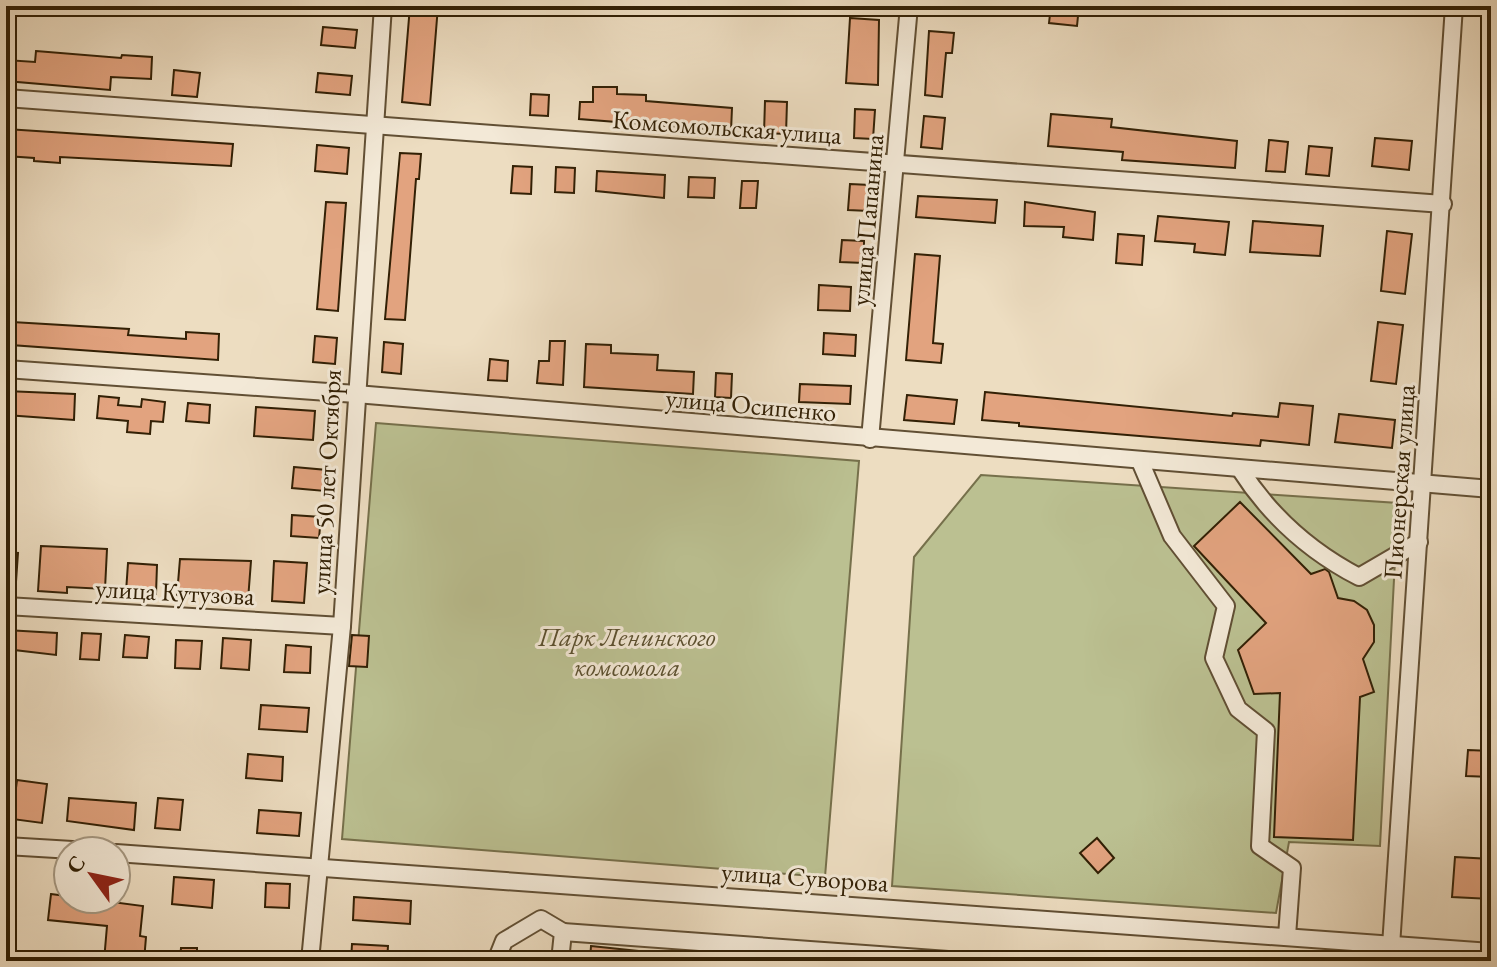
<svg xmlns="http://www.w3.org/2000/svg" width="1497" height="967" font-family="'EB Garamond',serif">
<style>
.green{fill:#bbc091;stroke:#76704b;stroke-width:2}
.water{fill:#99bbb4;stroke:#707d6e;stroke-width:2}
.building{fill:#e2a37f;stroke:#322005;stroke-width:2}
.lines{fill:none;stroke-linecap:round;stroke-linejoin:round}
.minor-casing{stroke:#614f34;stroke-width:20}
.minor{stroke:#f3e9d7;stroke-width:16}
.labels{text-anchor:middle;stroke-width:6;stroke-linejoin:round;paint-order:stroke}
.street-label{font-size:26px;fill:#322005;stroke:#f3e9d7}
.park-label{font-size:26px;font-style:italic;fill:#5b502f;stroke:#f3e9d7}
</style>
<rect width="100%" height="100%" fill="#edddc1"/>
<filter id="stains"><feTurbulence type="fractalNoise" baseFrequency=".0025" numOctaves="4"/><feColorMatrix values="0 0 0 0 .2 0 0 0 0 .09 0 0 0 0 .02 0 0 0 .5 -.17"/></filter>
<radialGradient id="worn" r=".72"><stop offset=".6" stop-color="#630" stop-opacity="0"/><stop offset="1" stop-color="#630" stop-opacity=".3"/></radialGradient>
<g class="green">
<path d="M376 423 859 461 825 877 342 839Z"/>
<path d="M981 475 1398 503 1380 846 1289 842 1276 913 892 886 914 557Z"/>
</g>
<path class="water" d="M1491 144V233L1484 229 1486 146Z"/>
<g class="building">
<path d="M410 6H438L430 105 402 102Z"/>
<path d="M1051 6H1079L1077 26 1049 23Z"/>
<path d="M850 18 879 20 878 85 846 83Z"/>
<path d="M323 27 357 30 355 48 321 45Z"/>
<path d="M929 31 954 33 952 53H946L942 97 925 95Z"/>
<path d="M36 51 121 58 122 55 152 57 151 79 111 77 110 90 6 81V60L35 62Z"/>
<path d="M174 70 200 73 197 97 172 95Z"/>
<path d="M318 73 352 76 350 95 316 92Z"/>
<path d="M593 87H617V94L646 95V101L732 108 731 131 579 119 580 102H593Z"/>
<path d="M531 94 549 95 548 116 530 115Z"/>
<path d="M765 101 787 102 786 134 764 133Z"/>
<path d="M855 109 875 110 873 139 854 138Z"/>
<path d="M1051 114 1112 119 1111 127 1237 141 1235 168 1122 160 1123 152 1048 146Z"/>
<path d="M924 116 945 118 942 149 921 147Z"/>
<path d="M6 129 233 144 231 166 60 157V163L34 161V158L6 156Z"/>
<path d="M1375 138 1412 141 1409 170 1372 166Z"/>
<path d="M1269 140 1288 142 1285 172 1266 171Z"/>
<path d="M317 145 349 148 347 174 315 171Z"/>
<path d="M1309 146 1332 148 1329 176 1306 174Z"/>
<path d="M400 153 421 154 419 179H416L405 320 385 319Z"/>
<path d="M513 166 532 167 531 194 511 193Z"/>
<path d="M556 167 575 168 574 193 555 192Z"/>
<path d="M597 171 665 175 664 198 596 191Z"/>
<path d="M689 177 715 178 714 198 688 197Z"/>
<path d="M742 181H758L756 208H740Z"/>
<path d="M850 184 870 185 869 211 848 210Z"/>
<path d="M918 196 997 200 995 223 916 217Z"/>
<path d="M326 202 346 203 338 311 317 309Z"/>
<path d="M1025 202 1095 212 1093 240 1063 237 1064 227 1024 226Z"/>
<path d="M1158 216 1229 222 1225 255 1194 252 1195 244 1155 241Z"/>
<path d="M1253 221 1323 226 1320 256 1250 252Z"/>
<path d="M1387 231 1412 234 1405 294 1381 291Z"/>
<path d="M1118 234 1144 236 1142 265 1116 263Z"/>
<path d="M842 240 864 241V263L840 262Z"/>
<path d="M915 254 940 256 933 343 943 344 941 363 906 360Z"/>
<path d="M819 285 851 287 850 311 818 310Z"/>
<path d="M12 322 129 329 128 335 186 339V332L219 334 218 360 11 345Z"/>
<path d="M1378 322 1403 325 1396 384 1371 381Z"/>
<path d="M824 333 856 335 855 356 823 354Z"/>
<path d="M315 336 337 338 335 364 313 362Z"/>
<path d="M550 341H565L563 385 537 383 539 361H549Z"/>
<path d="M384 342 403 344 401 374 382 372Z"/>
<path d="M586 344 611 345V353L658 355 657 370 694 372 693 394 584 387Z"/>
<path d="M490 359 508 361 507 381 488 380Z"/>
<path d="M716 373 732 374 731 398 715 397Z"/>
<path d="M800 384 851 386 850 404 799 402Z"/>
<path d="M6 391 75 394 74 420 6 415Z"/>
<path d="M985 392 1232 416 1233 413 1278 417 1280 403 1313 406 1309 445 1261 440 1260 446 1019 426V423L982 420Z"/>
<path d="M907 395 957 400 954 424 904 420Z"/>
<path d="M99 396 119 398 118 405 141 407 142 399 165 402 163 422 151 421 150 434 127 432 128 421 97 418Z"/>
<path d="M188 403 210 405 209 423 186 421Z"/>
<path d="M256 407 315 411 313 440 254 436Z"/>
<path d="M1339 414 1395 420 1392 448 1335 442Z"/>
<path d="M294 467 327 470 325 491 292 488Z"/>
<path d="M1240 502 1311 574 1325 569 1329 572 1338 598 1354 601 1367 610 1374 625V642L1363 659 1374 692 1360 697 1353 840 1274 837 1280 693 1254 694 1238 650 1266 623 1194 546Z"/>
<path d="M292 515 321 517 319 538 291 536Z"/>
<path d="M41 546 107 549 105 589 67 587V593L38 591Z"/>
<path d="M6 552 18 553 15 596 6 595Z"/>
<path d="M180 559 251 561 248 600 177 595Z"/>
<path d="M274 561 307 563 304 603 272 601Z"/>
<path d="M128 563 157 565 156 594 126 592Z"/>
<path d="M6 630 57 633 56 655 6 649Z"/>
<path d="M82 633 101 634 99 660 80 659Z"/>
<path d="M125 635 149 637 147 658 123 657Z"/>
<path d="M352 635 369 636 367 667 349 666Z"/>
<path d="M223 638 251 640 249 670 221 668Z"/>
<path d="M176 640 202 641 200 669 175 668Z"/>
<path d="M286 645 311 647 310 673 284 672Z"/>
<path d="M261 705 309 708 307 732 259 729Z"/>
<path d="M1468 750 1491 751V777L1466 776Z"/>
<path d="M248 754 283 757 282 781 246 778Z"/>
<path d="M17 780 47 784 42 823 12 819Z"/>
<path d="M69 798 136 803 134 830 67 821Z"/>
<path d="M158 798 183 800 180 830 155 828Z"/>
<path d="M259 810 301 813 299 836 257 833Z"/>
<path d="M1097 838 1114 858 1098 873 1080 853Z"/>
<path d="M1455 857 1491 859V899L1452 897Z"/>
<path d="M174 877 214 880 212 908 172 904Z"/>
<path d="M266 883 290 884 289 908 265 907Z"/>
<path d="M51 894 143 906 140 936 146 937 144 961H104L107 926 48 920Z"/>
<path d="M354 897 411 901 410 924 353 920Z"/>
<path d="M352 944 388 946 387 961H351Z"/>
<path d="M591 946 657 953V961H590Z"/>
<path d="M181 948H197V961H180Z"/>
</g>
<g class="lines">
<g class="minor-casing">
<g id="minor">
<path d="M6 98 1443 204"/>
<path d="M6 369 356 394 1491 489"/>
<path d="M870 439 909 6"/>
<path d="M1140 461 1172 536 1226 606 1214 658 1238 709 1266 731 1260 846 1292 868 1287 936"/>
<path d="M1240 469C1270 516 1309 551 1359 577L1419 542"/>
<path d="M6 606 342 626"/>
<path d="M6 846 89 851"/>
<path d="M116 853 1491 952"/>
<path d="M563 932 962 961"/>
<path d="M310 961 342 626 383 6"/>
<path d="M496 961 504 941 541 919 563 932 560 961"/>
<path d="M1390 961 1454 6"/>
</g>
</g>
<use href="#minor" class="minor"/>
</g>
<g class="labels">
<g class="street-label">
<text transform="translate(727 127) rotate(4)" y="9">Комсомольская улица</text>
<text transform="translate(867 220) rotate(-85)" y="9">улица Папанина</text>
<text transform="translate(751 405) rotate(5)" y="9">улица Осипенко</text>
<text transform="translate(326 482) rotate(-87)" y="9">улица 50 лет Октября</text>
<text transform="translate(1399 482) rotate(-86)" y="9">Пионерская улица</text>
<text transform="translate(175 592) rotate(3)" y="9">улица Кутузова</text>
<text transform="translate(805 877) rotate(4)" y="9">улица Суворова</text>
</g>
<g class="park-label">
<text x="627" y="646">Парк Ленинского<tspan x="627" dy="30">комсомола</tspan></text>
</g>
</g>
<rect width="1497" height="967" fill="none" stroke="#edddc1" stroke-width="32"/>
<rect x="8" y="8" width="1481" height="951" fill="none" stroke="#322005" stroke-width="4"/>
<rect x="16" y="16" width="1465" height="935" fill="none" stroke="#322005" stroke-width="2"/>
<g transform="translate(92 875) rotate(303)"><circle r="38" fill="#f3e9d7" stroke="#a69983" stroke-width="2"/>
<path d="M0-6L14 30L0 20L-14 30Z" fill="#8f2418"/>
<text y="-12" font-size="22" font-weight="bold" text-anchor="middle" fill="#322005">С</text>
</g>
<rect width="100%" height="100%" filter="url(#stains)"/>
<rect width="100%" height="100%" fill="url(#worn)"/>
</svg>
